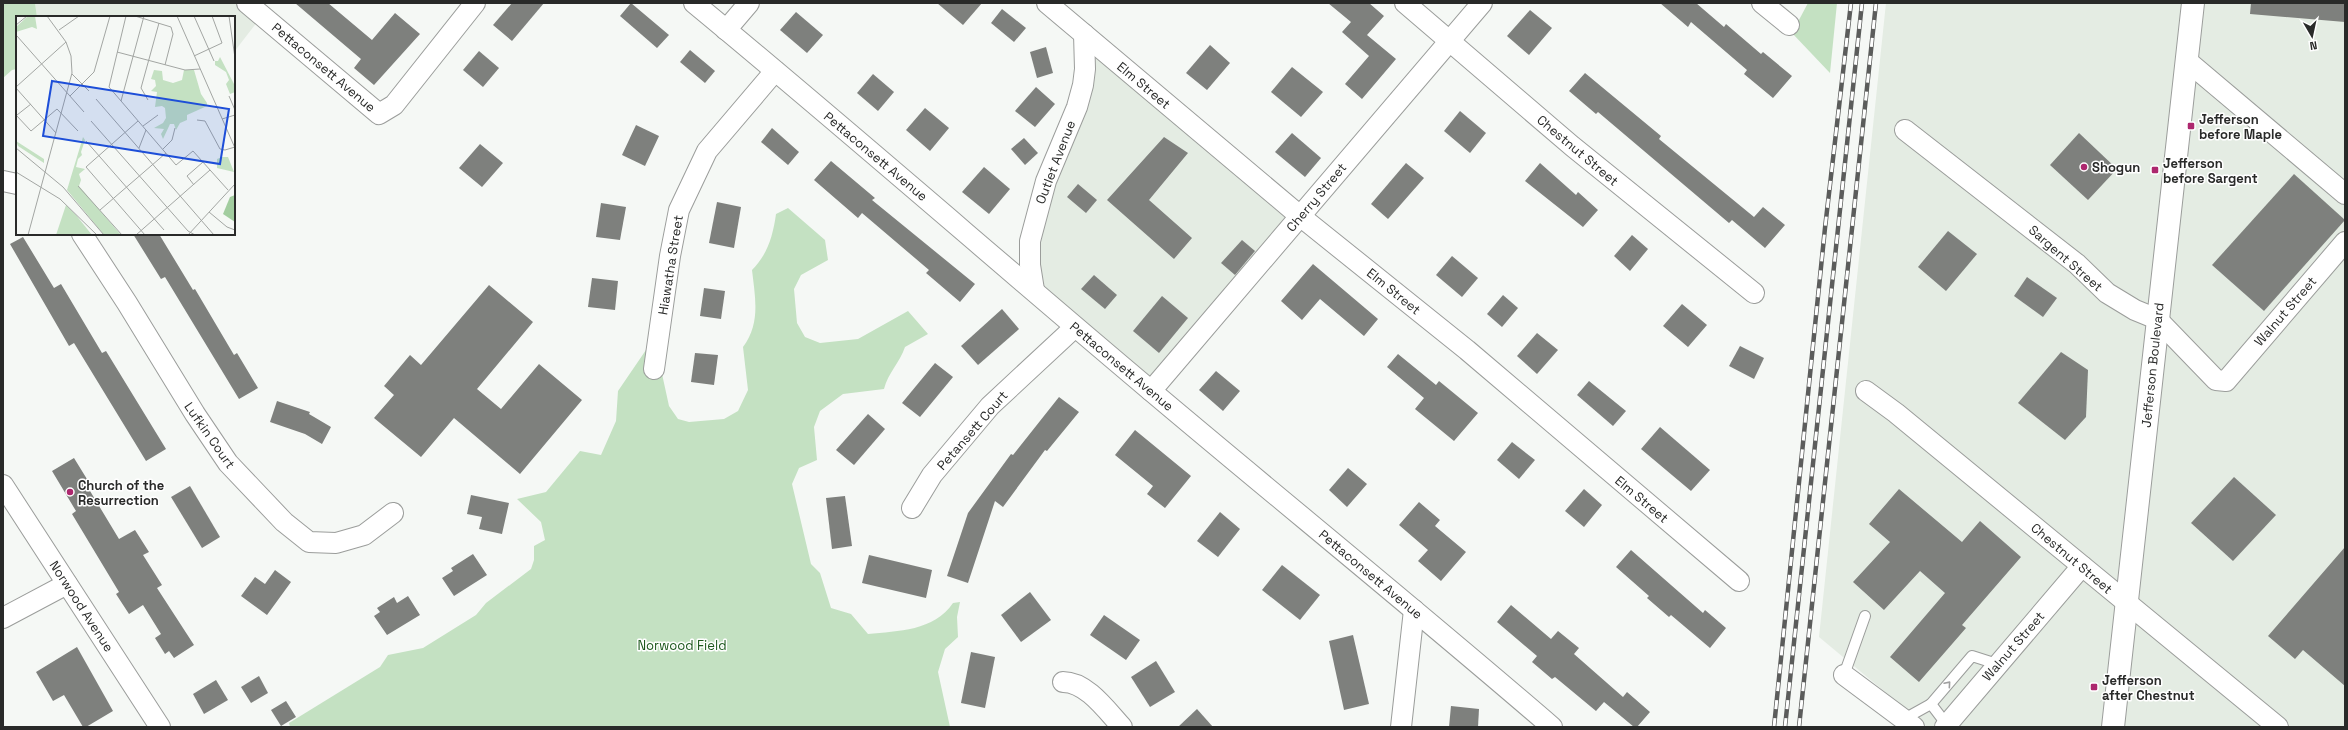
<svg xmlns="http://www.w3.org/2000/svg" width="2348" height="730" font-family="'Space Grotesk',sans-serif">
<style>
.built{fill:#e4ece3}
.green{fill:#c4e1c2}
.building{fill:#7e807d}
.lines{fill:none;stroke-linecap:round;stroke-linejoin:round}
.lane-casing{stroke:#9b9d9b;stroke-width:12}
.street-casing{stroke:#9b9d9b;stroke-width:22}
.secondary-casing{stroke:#9b9d9b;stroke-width:24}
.lane{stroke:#fff;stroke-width:10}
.street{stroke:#fff;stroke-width:20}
.secondary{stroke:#fff;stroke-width:22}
.rail-casing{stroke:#5b5c5b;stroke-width:4.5}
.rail{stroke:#fff;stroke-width:3;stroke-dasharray:9;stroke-linecap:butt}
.oneway{stroke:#9f9f9f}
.poi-dot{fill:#ad276e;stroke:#fff;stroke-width:1.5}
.labels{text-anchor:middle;stroke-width:3;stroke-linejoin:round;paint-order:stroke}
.street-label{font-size:13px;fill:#292a29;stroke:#fff}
.poi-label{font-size:13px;font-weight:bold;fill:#292a29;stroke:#fff;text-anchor:start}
.park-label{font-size:13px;fill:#1c571c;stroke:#fff}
.inset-road{fill:none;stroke:#a3a6a3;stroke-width:1}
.view{fill:#1d4ed8;fill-opacity:0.15;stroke:#1d4ed8;stroke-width:2}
.inset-edge{fill:none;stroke:#292a29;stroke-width:2}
</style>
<rect width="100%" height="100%" fill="#f5f8f5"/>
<g class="built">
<path d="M35 3H245L261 17 234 52V17H37Z"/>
<path d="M1886 3H2345V727H1927L1819 637Z"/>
<path d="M1086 43 1298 217 1153 392 1035 294 1034 222Z"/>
</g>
<g class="green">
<path d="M3 3H35L37 17H17V69L12 70 3 78Z"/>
<path d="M1808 3H1837L1830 73 1792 33Z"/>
<path d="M788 208 825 240 828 260 801 275 794 289 797 323 805 337 820 343 858 339 908 311 928 334 905 347C900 362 888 373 884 389L843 394 820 411 814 427 817 460 799 468 792 484 811 564 820 573 831 608 851 614 868 634C898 631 934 631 953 603L960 602 957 617 958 637 945 649 938 672 950 727H290L289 723 380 667 388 655 423 648 476 615 486 603 531 569 534 560V546L545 540 541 522 517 499 546 492 580 451 601 455 616 421 618 391 648 347 657 351 669 406 678 419 689 422 724 419 738 411 748 390 743 347C761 323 755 297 752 270 768 254 773 235 776 214Z"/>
</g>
<g class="building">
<path d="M295 3H328L372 40 395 13 420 34 374 85 354 68 361 59Z"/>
<path d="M512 3H544L512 41 493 25Z"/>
<path d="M631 3 669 35 657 48 620 16Z"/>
<path d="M937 3H982L963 25Z"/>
<path d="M1328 3H1369L1384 16 1367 35 1396 59 1362 99 1345 84 1369 56 1342 32 1351 22Z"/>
<path d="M1660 3H1696L1724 27 1726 24 1761 54 1763 52 1792 76 1773 98 1744 74 1747 70 1691 22 1688 27Z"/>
<path d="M2251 3H2345V22L2250 14Z"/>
<path d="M1002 9 1026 28 1014 42 991 23Z"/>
<path d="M1530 10 1552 28 1529 55 1507 36Z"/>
<path d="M796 12 823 35 807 53 780 30Z"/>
<path d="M1210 45 1230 63 1207 90 1186 73Z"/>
<path d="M1046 47 1053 73 1037 78 1030 52Z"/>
<path d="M690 50 715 71 705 83 680 62Z"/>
<path d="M479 51 499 68 483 87 463 70Z"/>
<path d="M1292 67 1323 92 1301 117 1271 92Z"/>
<path d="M1585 73 1661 136 1659 139 1754 217 1763 207 1785 225 1765 248 1732 220 1729 223 1598 112 1596 114 1569 91Z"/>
<path d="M873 74 894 92 878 111 857 93Z"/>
<path d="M1036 87 1055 104 1035 127 1015 111Z"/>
<path d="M925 108 949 128 930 151 906 130Z"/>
<path d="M1460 111 1486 133 1470 153 1444 131Z"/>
<path d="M636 125 659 136 645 166 622 155Z"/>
<path d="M772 128 799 152 788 165 761 142Z"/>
<path d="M1292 133 1321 158 1305 177 1275 152Z"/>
<path d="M2079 133 2117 169 2088 200 2050 165Z"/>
<path d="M1164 137 1188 153 1149 200 1192 238 1174 259 1107 200Z"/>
<path d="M1024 138 1038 153 1025 165 1011 149Z"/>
<path d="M480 144 503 163 482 187 459 168Z"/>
<path d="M831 161 875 198 872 200 975 284 960 302 926 273 929 270 862 213 858 218 814 180Z"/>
<path d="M1406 163 1424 178 1388 219 1371 204Z"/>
<path d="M1540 163 1576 195 1578 192 1598 210 1583 227 1525 181Z"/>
<path d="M984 167 1010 189 989 214 962 192Z"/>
<path d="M2294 174 2345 220 2264 311 2212 265Z"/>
<path d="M1078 184 1097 200 1086 213 1067 197Z"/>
<path d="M717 202 741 207 734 248 709 243Z"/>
<path d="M601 203 626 207 620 240 596 237Z"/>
<path d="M1948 231 1977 254 1946 291 1918 267Z"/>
<path d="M133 234H159L193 290 195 289 234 355 237 353 258 388 239 399 165 277 161 279Z"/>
<path d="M1632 235 1648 249 1630 271 1614 256Z"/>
<path d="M23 237 54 288 61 284 102 353 106 351 166 449 146 461 74 343 69 346 10 244Z"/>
<path d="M1242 240 1255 251 1235 275 1221 263Z"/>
<path d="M1452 256 1478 278 1462 297 1436 275Z"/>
<path d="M1313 264 1378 319 1364 336 1320 299 1302 320 1281 301Z"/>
<path d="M1094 275 1117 295 1105 309 1081 289Z"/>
<path d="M2027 277 2057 298 2043 317 2014 296Z"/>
<path d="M592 278 618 281 615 310 588 307Z"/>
<path d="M489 285 533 322 477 389 501 409 539 364 582 400 520 474 454 418 421 457 374 418 394 395 384 386 410 355 421 365Z"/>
<path d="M704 288 725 291 721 319 700 316Z"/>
<path d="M1503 295 1518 308 1502 327 1487 314Z"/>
<path d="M1162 296 1188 318 1159 353 1133 331Z"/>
<path d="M1682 304 1707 325 1688 347 1663 326Z"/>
<path d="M1002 309 1019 329 978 365 961 346Z"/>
<path d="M1537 333 1558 350 1537 374 1517 356Z"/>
<path d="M1740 346 1764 358 1754 379 1729 366Z"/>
<path d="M2061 352 2088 370 2086 417 2065 440 2018 403Z"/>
<path d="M695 353 718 355 714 385 691 382Z"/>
<path d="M1398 354 1436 385 1439 381 1478 413 1454 441 1415 409 1424 398 1387 367Z"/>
<path d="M935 363 953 377 920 417 902 403Z"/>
<path d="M1216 371 1240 391 1223 411 1199 390Z"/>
<path d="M1589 381 1626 411 1613 426 1577 395Z"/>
<path d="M1059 397 1079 412 1047 451 1045 450 1003 507 995 501 968 583 947 576 968 513 1011 454 1013 455Z"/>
<path d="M277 401 310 412 309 414 331 427 322 444 305 434 270 422Z"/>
<path d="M868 414 885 429 854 465 836 450Z"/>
<path d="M1660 427 1710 470 1691 491 1641 449Z"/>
<path d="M1135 430 1191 476 1165 508 1147 494 1153 486 1115 455Z"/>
<path d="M1512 442 1535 460 1519 479 1497 460Z"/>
<path d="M74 458 90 484 87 486 119 539 135 530 149 552 143 555 162 585 157 588 194 645 174 658 169 651 165 654 155 638 161 634 143 605 129 614 116 594 119 592 72 514 76 511 52 471Z"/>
<path d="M1348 468 1367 484 1347 507 1329 490Z"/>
<path d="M2234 477 2276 515 2233 561 2191 523Z"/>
<path d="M190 486 220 537 202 548 171 497Z"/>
<path d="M1584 489 1602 505 1584 527 1565 511Z"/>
<path d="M1899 489 1962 542 1980 521 2021 557 1962 625 1966 628 1919 682 1890 657 1945 593 1920 571 1884 610 1853 582 1890 542 1869 524Z"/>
<path d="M471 495 509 503 502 534 479 529 482 517 467 514Z"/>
<path d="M845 496 852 546 832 549 826 498Z"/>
<path d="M1419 502 1440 520 1435 526 1466 552 1441 581 1418 561 1428 550 1399 525Z"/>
<path d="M1220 512 1240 529 1218 557 1197 541Z"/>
<path d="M2345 547V686L2303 650 2295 659 2268 636Z"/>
<path d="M1631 550 1703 613 1705 610 1726 628 1710 648 1671 615 1669 617 1647 598 1649 596 1616 567Z"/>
<path d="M473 554 487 575 454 596 442 578 453 571 451 568Z"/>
<path d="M869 555 932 570 926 598 862 583Z"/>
<path d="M1282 565 1320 595 1300 620 1262 590Z"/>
<path d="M275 570 291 582 267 615 241 596 255 577 265 584Z"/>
<path d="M1030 592 1051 620 1021 642 1001 615Z"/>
<path d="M408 596 420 615 387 635 374 616 380 612 377 608 394 597 397 603Z"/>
<path d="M1511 605 1551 639 1558 631 1579 648 1574 654 1623 697 1627 692 1650 712 1637 727H1634L1604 702 1596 711 1555 677 1552 679 1532 662 1537 656 1497 622Z"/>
<path d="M1104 615 1140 640 1126 660 1090 635Z"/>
<path d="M1353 635 1369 704 1344 710 1329 641Z"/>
<path d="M77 647 113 711 86 727H83L64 695 53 701 36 672Z"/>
<path d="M971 652 995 657 985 708 961 703Z"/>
<path d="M1156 661 1175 692 1150 707 1131 677Z"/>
<path d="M259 676 268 693 251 703 241 687Z"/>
<path d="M216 680 228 700 204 714 193 694Z"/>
<path d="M286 701 296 717 281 726 271 710Z"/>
<path d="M1451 706 1479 709 1478 727H1449Z"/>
<path d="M1197 709 1213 727H1178Z"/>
</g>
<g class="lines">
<g class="lane-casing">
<g id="lane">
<path d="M1844 675 1865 616"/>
<path d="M1904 719 1931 704"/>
<path d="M1947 725 1931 704 1972 656 1997 664"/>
</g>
</g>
<g class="street-casing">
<g id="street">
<path d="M247 3 379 114 394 105 475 3"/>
<path d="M694 3C848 130 998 262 1150 390 1284 503 1420 613 1552 727"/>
<path d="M1047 3 1300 216 1467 350 1739 581"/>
<path d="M1405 3 1572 146 1754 293"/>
<path d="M1762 3 1789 25"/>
<path d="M726 30 749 3"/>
<path d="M2186 60 2345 194"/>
<path d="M1905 130 2077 264 2107 293 2135 310 2157 319 2216 380 2226 381 2345 242"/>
<path d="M3 181 17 184"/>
<path d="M82 234 127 303 195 414 228 463 284 522 309 542 336 543 364 535 393 513"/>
<path d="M1034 290 1030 265V241L1046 181 1077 107 1083 85 1085 69 1084 34"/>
<path d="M654 369 670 256 679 210 707 151 775 71"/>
<path d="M1151 391 1482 3"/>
<path d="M1866 391 1896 413 2278 727"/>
<path d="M3 485 160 727"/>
<path d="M912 508 932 475 990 406 1075 327"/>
<path d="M3 618 67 584"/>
<path d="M1844 675 1914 727"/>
<path d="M1063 682C1087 682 1107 711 1122 727"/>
<path d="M1401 727 1414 610"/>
<path d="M1945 727 2082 566"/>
</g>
</g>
<g class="secondary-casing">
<path id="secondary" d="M2113 727 2193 3"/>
</g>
<use href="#lane" class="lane"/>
<use href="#street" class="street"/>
<use href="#secondary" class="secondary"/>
<g class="rail-casing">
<g id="rail">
<path d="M1774 727 1825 228 1851 3"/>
<path d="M1785 727 1862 3"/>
<path d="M1799 727 1876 3"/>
</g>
</g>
<use href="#rail" class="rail"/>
</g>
<defs><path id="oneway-chevron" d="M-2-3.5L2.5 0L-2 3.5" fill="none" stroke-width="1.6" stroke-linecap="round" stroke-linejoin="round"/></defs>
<use class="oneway" href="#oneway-chevron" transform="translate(1948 684) rotate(-49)"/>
<g class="poi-dot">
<rect x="2187" y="122" width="8" height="8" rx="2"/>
<circle cx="2084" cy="167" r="4"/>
<rect x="2151" y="166" width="8" height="8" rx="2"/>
<circle cx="70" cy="492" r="4"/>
<rect x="2090" y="683" width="8" height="8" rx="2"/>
</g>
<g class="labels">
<g class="street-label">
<text transform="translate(324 67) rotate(40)" y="5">Pettaconsett Avenue</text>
<text transform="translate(1144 85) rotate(40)" y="5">Elm Street</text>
<text transform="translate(1578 150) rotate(40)" y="5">Chestnut Street</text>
<text transform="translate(876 156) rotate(40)" y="5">Pettaconsett Avenue</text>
<text transform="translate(1055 162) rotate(-69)" y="5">Outlet Avenue</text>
<text transform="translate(1316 197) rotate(-50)" y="5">Cherry Street</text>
<text transform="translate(2066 258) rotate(41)" y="5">Sargent Street</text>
<text transform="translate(670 265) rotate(-81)" y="5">Hiawatha Street</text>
<text transform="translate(1394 291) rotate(39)" y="5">Elm Street</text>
<text transform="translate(2285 311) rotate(-49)" y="5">Walnut Street</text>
<text transform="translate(2152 365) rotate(-84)" y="5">Jefferson Boulevard</text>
<text transform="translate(1122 366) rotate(40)" y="5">Pettaconsett Avenue</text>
<text transform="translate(972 430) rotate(-49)" y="5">Petansett Court</text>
<text transform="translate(210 435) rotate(55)" y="5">Lufkin Court</text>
<text transform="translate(1642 499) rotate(40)" y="5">Elm Street</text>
<text transform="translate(2072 558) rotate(40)" y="5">Chestnut Street</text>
<text transform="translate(1371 574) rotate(40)" y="5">Pettaconsett Avenue</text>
<text transform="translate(82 606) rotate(57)" y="5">Norwood Avenue</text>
<text transform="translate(2013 646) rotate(-49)" y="5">Walnut Street</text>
</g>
<g class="poi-label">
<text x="2199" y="124">Jefferson<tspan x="2199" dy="15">before Maple</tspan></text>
<text x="2163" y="168">Jefferson<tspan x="2163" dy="15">before Sargent</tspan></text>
<text x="2092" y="172">Shogun</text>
<text x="78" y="490">Church of the<tspan x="78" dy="15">Resurrection</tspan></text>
<text x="2102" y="685">Jefferson<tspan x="2102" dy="15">after Chestnut</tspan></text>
</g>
<g class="park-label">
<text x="682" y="650">Norwood Field</text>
</g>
</g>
<g transform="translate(16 16)">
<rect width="219" height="219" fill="#f5f8f5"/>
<path d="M12 0H19L21 13 16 11 0 16V11ZM204 41 218 68 219 76 214 78 210 68 213 64 210 56 199 49V45H202ZM138 54 146 55 147 64 157 67 166 64 168 54H178L185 78 191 87V90L171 99V104L164 107 160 114 158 108H154L147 123 145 118 148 113 138 112 147 107 150 102 149 92 146 90 139 91 141 76 135 75 140 70 139 64 135 63ZM67 121 69 124 65 136 66 139 62 143 60 151 69 153 63 158 65 164 63 170 105 219H88L51 174ZM0 125 28 143V147L2 130ZM206 141H212L218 156 201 152V143ZM50 189 60 199 76 219H40Z" fill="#c4e1c2"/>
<path d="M219 179V206L207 198 214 181Z" fill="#a2cd9f"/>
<path class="inset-road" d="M110 0 93 71 160 149 177 135 212 174M119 0 155 11 157 18 149 49M161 0 219 132M178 0 198 45M213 0 219 42M0 9 11 0M43 14 63 0M1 20 68 96M101 36 169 54 184 53M178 40 206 27 196 0M56 58 73 75M0 71 50 26M0 72 40 117M54 80 78 56 94 0M213 80 219 94M80 83 198 219M132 84 125 72 143 7M105 85 128 0M0 99 15 115 41 93 62 115M1 99 15 88M206 103 219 99M181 104 189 105 204 133 209 134 219 131M75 105 172 215 179 219M122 105 70 151 129 219M127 110 142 99M70 125 148 214M0 132 47 171 88 219M123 132 130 114M147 133 156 124 159 112M0 156 44 183 81 219M178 169 171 160 187 146M62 170 106 219M84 194 150 137M193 196 211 211 219 214M12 219 56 57 55 40 50 26 31 0M120 219 194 154M172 219 219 168"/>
<path class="view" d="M36 65 213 93 204 148 27 120Z"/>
<rect width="219" height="219" class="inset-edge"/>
</g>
<rect width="2348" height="730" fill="none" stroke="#292a29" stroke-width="8"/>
<g transform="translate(2312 36) rotate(171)" stroke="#ffffff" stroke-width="3" paint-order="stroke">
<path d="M0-3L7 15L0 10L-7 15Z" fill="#292a29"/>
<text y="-6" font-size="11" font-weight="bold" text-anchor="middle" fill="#292a29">N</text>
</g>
</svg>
